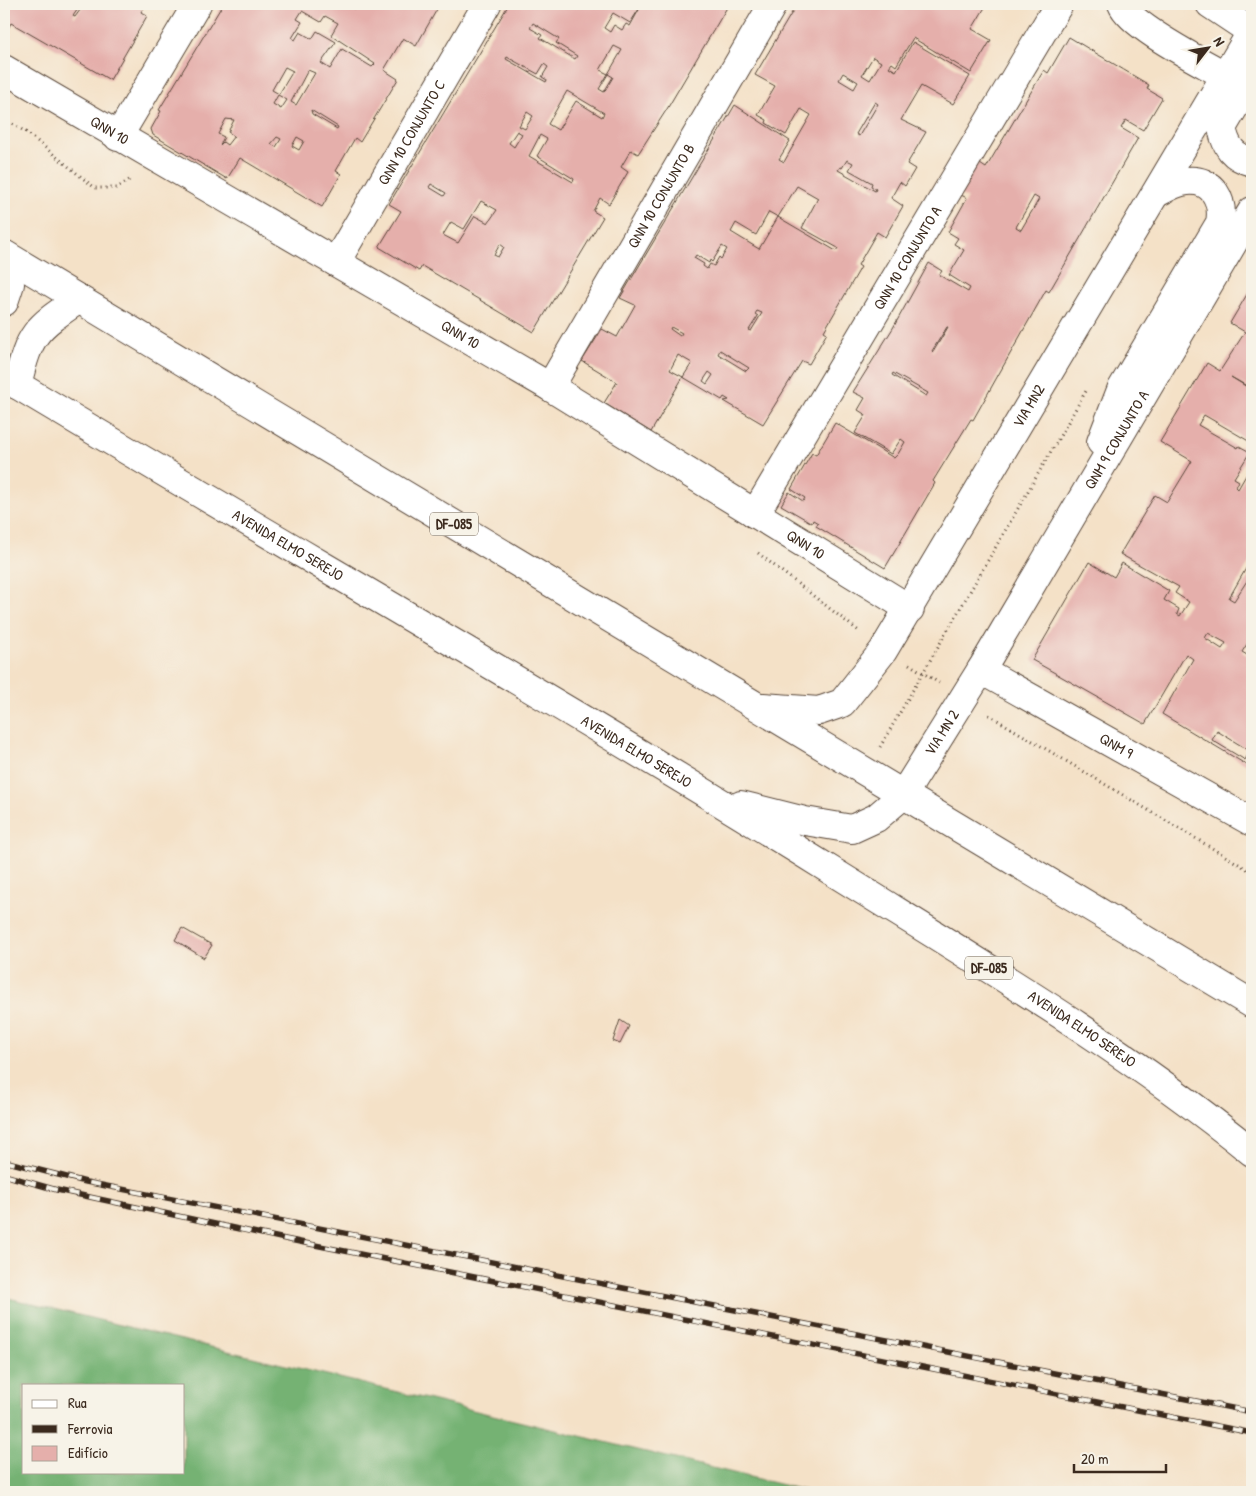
<svg xmlns="http://www.w3.org/2000/svg" width="1256" height="1496" font-family="'Patrick Hand',sans-serif">
<style>
.forest{fill:#74b273;stroke:#586e48;fill-rule:evenodd}
.building{fill:#e5afab;fill-rule:evenodd}
.lines{fill:none;stroke-linecap:round;stroke-linejoin:round}
.minor-casing{stroke:#574537;stroke-width:30}
.major-casing{stroke:#574537;stroke-width:30}
.path{stroke:#574537;stroke-width:3;stroke-dasharray:1 4;stroke-linecap:butt}
.minor{stroke:#fff;stroke-width:28}
.major{stroke:#fff;stroke-width:28}
.rail-casing{stroke:#3b2a1e;stroke-width:5.5}
.rail{stroke:#f7f3e8;stroke-width:4;stroke-dasharray:11;stroke-linecap:butt}
.labels{text-anchor:middle;stroke-width:4.5;stroke-linejoin:round;paint-order:stroke}
.shield{fill:#f7f3e8;stroke:#73665b;stroke-width:1}
.shield-label{font-size:14px;font-weight:bold;fill:#3b2a1e}
.street-label{font-size:15px;fill:#3b2a1e;stroke:#f7f3e8}
</style>
<rect width="100%" height="100%" fill="#f7f3e8"/>
<filter id="ink" filterUnits="userSpaceOnUse"><feTurbulence type="fractalNoise" baseFrequency=".02" numOctaves="2"/><feDisplacementMap in="SourceGraphic" scale="10" xChannelSelector="R" yChannelSelector="G"/><feConvolveMatrix kernelMatrix="1 2 1 2 8 2 1 2 1" color-interpolation-filters="sRGB"/></filter>
<filter id="wash" filterUnits="userSpaceOnUse"><feTurbulence type="fractalNoise" baseFrequency=".0096" numOctaves="4" result="noise"/><feDisplacementMap in="SourceGraphic" scale="20" xChannelSelector="R" yChannelSelector="G"/><feGaussianBlur stdDeviation="1.12" result="paint"/><feColorMatrix in="noise" values="0 0 0 0 0 0 0 0 0 0 0 0 0 0 0 0 0 1.4 0 .05"/><feComposite in="paint" operator="in"/></filter>
<g filter="url(#wash)">
<rect width="100%" height="100%" fill="#f4e1c7"/>
<path class="forest" d="M4 1297 812 1492H4ZM24 1385H184V1472H24Z"/>
<g id="blocks">
<g class="building">
<path d="M4 4H77L80 6 73 16 75 17 83 6 80 4H146L141 12 147 16 110 80 11 23 4 36Z"/>
<path d="M223 4H344L354 9 357 4H440L416 46 403 38 384 70 398 79 360 142 355 138 336 171 341 174 322 207 240 158 227 179 153 135 151 129 161 111 159 110ZM302 11 321 22 325 16 338 23 331 35 375 64 372 67 342 49 330 69 321 63 336 42 317 31 312 39 300 32 295 40 292 38 302 22 297 19ZM285 67 293 71 279 94 272 90ZM308 70 315 73 296 105 291 102ZM278 95 287 100 281 109 273 104ZM311 110 314 112 338 127 337 129 312 114ZM226 119 234 120 228 132 234 136 227 145 223 142 220 145 224 137 218 134ZM277 137 281 139 276 147 271 144ZM297 137 304 141 299 150 292 146Z"/>
<path d="M509 4H729L667 109 638 154 631 150 621 167 628 172 609 204 600 198 593 211 603 217 534 332 422 266 419 271 379 247 401 211 389 204ZM641 6 630 26 626 24 622 30 614 25 610 32 604 28 613 13 630 23ZM533 23 559 39 556 43 577 56 575 59 540 38 542 35 530 28ZM614 46 622 50 608 74 613 77 604 92 599 89 608 74 600 70ZM507 57 538 74 544 64 548 67 542 77 547 80 546 82 506 59ZM567 91 604 113 602 117 576 101 558 130 548 124ZM527 112 533 116 525 129 519 126ZM517 131 522 134 514 147 509 143ZM540 135 547 139 537 156 574 179 573 182 529 156ZM431 184 446 193 444 196 429 187ZM481 201 497 210 488 223 475 216 458 243 443 235 451 222 464 229ZM500 244 504 247 498 257 494 255Z"/>
<path d="M797 4H987L972 29 991 40 971 73 913 38 896 66 892 63 889 67 896 71 913 42 970 76 953 104 921 86 901 120 926 132 907 164 915 169 905 186 900 182 891 198 903 206 885 237 877 232 858 265 861 267 824 331 827 333 809 364 802 361 763 424 724 401 729 400 724 397 722 400 683 377 692 363 678 355 670 370 683 377 651 432 604 403 617 382 582 361 602 329 617 337 635 305 620 298 735 105 790 141 779 159 784 162 796 141 811 115 801 109 786 135 766 123 767 120 758 115 775 86 755 75ZM873 57 881 62 870 80 862 75ZM843 73 858 82 854 89 839 80ZM875 102 878 104 859 136 856 134ZM847 160 853 163 849 170 872 183 871 186 876 189 875 191 838 170 840 167 842 168ZM797 186 818 198 802 228 838 248 836 251 778 217 759 249 731 232 736 223 756 235 769 212 778 217ZM722 246 727 249 721 259 719 257 714 266 710 264 707 269 703 266 704 264 694 258 696 255 709 263 710 260 712 262ZM757 311 762 313 751 331 749 330 758 316 755 314ZM671 327 682 333 680 336 670 329ZM720 350 749 368 746 371 718 354ZM709 372 713 375 707 384 703 381Z"/>
<path d="M1069 37 1149 85 1147 89 1162 98 1143 130 1126 120 1121 128 1138 138 1049 292 1046 290 973 420 971 419 933 481 935 483 885 568 816 526 818 523 813 520 812 523 781 505 789 492 803 501 805 498 791 489 812 453 816 455 835 423 894 458 898 454 905 442 901 439 891 454 855 433 866 415 858 410 865 398 853 392 893 328 929 263 942 271 939 275 968 292 970 288 949 275 964 250 954 244 958 238 948 232 967 198 959 194 977 162 986 168 1044 70 1048 73ZM1034 196 1039 199 1021 230 1016 227ZM947 327H948L933 352 932 351ZM893 373 928 393 926 396 892 375Z"/>
<path d="M1252 286V389L1231 377 1252 390V443L1204 415 1198 425 1238 448 1239 446 1250 452 1234 478 1239 481 1236 487 1238 489 1252 465V558L1229 598 1234 601 1252 573V636L1242 652 1252 658V768L1162 714 1193 659 1186 654 1145 724 1032 660 1089 562 1114 577 1122 563 1169 591 1164 600 1179 609 1177 614 1180 616 1189 602 1175 593 1179 587 1120 554 1155 495 1167 502 1192 461 1160 442 1207 363 1220 371 1245 332 1230 323ZM1208 633 1226 643 1222 649 1205 638ZM1217 731 1250 751 1245 760 1212 740Z"/>
<path d="M182 928 212 945 204 958 175 940Z"/>
<path d="M620 1020 629 1026 620 1044 613 1041Z"/>
</g>
</g>
</g>
<g filter="url(#ink)">
<use href="#blocks" fill-opacity="0" stroke="#574537" stroke-width="1"/>
<g class="lines">
<g class="minor-casing">
<g id="minor">
<path d="M1122 4C1131 27 1202 62 1226 76"/>
<path d="M1210 4 1252 32"/>
<path id="s1" d="M4 69 550 387 910 609"/>
<path d="M118 137 197 4"/>
<path id="s2" d="M336 262 487 4"/>
<path id="s3" d="M550 387 773 4"/>
<path id="s4" d="M755 514 1059 4"/>
<path id="s5" d="M981 670 1252 822"/>
</g>
</g>
<g class="major-casing">
<g id="major">
<path d="M1252 77 1222 128C1226 147 1233 157 1252 162"/>
<path d="M4 254 1252 1004"/>
<path d="M4 302 10 284 5 255"/>
<path id="s6" d="M4 377C280 543 561 702 835 873 978 962 1121 1046 1252 1152"/>
<path d="M17 385C30 332 35 329 79 299"/>
<path d="M1101 442 1121 390 1220 223C1224 201 1213 178 1187 181 1176 182 1166 188 1157 193"/>
<path id="s7" d="M763 707 819 711 842 703 883 651 1252 31"/>
<path id="s8" d="M741 805 805 821 852 829 876 818 903 795 981 670 1252 211"/>
</g>
</g>
<g class="path">
<path d="M4 119 26 132 95 188H117L132 178"/>
<path d="M758 553 860 632"/>
<path d="M909 664 939 683"/>
<path d="M989 715 1252 872"/>
<path d="M880 747 1086 391"/>
</g>
<use href="#minor" class="minor"/>
<use href="#major" class="major"/>
<g class="rail-casing">
<g id="rail">
<path d="M4 1161 86 1182 1252 1412"/>
<path d="M4 1175 57 1190 285 1239 1252 1433"/>
</g>
</g>
<use href="#rail" class="rail"/>
</g>
</g>
<g class="labels">
<g class="shield">
<rect x="430" y="512.5" width="48" height="23" rx="4"/>
<rect x="965" y="956.5" width="48" height="23" rx="4"/>
</g>
<g class="shield-label">
<text x="454" y="529">DF-085</text>
<text x="989" y="973">DF-085</text>
</g>
<g class="street-label">
<text dy="5" stroke="none"><textPath href="#s1" startOffset="122">QNN 10</textPath></text>
<text dy="5" stroke="none"><textPath href="#s2" startOffset="150">QNN 10 CONJUNTO C</textPath></text>
<text dy="5" stroke="none"><textPath href="#s3" startOffset="221">QNN 10 CONJUNTO B</textPath></text>
<text dy="5" stroke="none"><textPath href="#s4" startOffset="298">QNN 10 CONJUNTO A</textPath></text>
<text dy="5" stroke="none"><textPath href="#s1" startOffset="528">QNN 10</textPath></text>
<text dy="5" stroke="none"><textPath href="#s7" startOffset="432">VIA MN2</textPath></text>
<text dy="5" stroke="none"><textPath href="#s8" startOffset="590">QNM 9 CONJUNTO A</textPath></text>
<text dy="5" stroke="none"><textPath href="#s6" startOffset="330">AVENIDA ELMO SEREJO</textPath></text>
<text dy="5" stroke="none"><textPath href="#s1" startOffset="932">QNN 10</textPath></text>
<text dy="5" stroke="none"><textPath href="#s8" startOffset="249">VIA MN 2</textPath></text>
<text dy="5" stroke="none"><textPath href="#s5" startOffset="155">QNM 9</textPath></text>
<text dy="5" stroke="none"><textPath href="#s6" startOffset="735">AVENIDA ELMO SEREJO</textPath></text>
<text dy="5" stroke="none"><textPath href="#s6" startOffset="1260">AVENIDA ELMO SEREJO</textPath></text>
</g>
</g>
<rect width="1256" height="1496" fill="none" stroke="#f7f3e8" stroke-width="20"/>
<rect x="22" y="1384" width="162" height="90" fill="#f7f3e8" stroke="#aca397"/>
<rect x="32" y="1400" width="25" height="8" fill="#ffffff" stroke="#aca397"/>
<text x="68" y="1408" font-size="15" fill="#3b2a1e">Rua</text>
<rect x="32" y="1425" width="25" height="8" fill="#3b2a1e" stroke="#aca397"/>
<text x="68" y="1434" font-size="15" fill="#3b2a1e">Ferrovia</text>
<rect x="32" y="1446" width="25" height="15" fill="#e5afab" stroke="#aca397"/>
<text x="68" y="1458" font-size="15" fill="#3b2a1e">Edifício</text>
<g transform="translate(1208 48) rotate(59)" stroke="#f7f3e8" stroke-width="4" paint-order="stroke">
<path d="M0-4L9 19L0 12L-9 19Z" fill="#3b2a1e"/>
<text y="-8" font-size="14" font-weight="bold" text-anchor="middle" fill="#3b2a1e">N</text>
</g>
<path d="M1074 1464v8h92v-8" fill="none" stroke="#3b2a1e" stroke-width="2.5"/>
<text x="1081" y="1464" font-size="15" fill="#3b2a1e" stroke="#f7f3e8" stroke-width="4" paint-order="stroke">20 m</text>
</svg>
